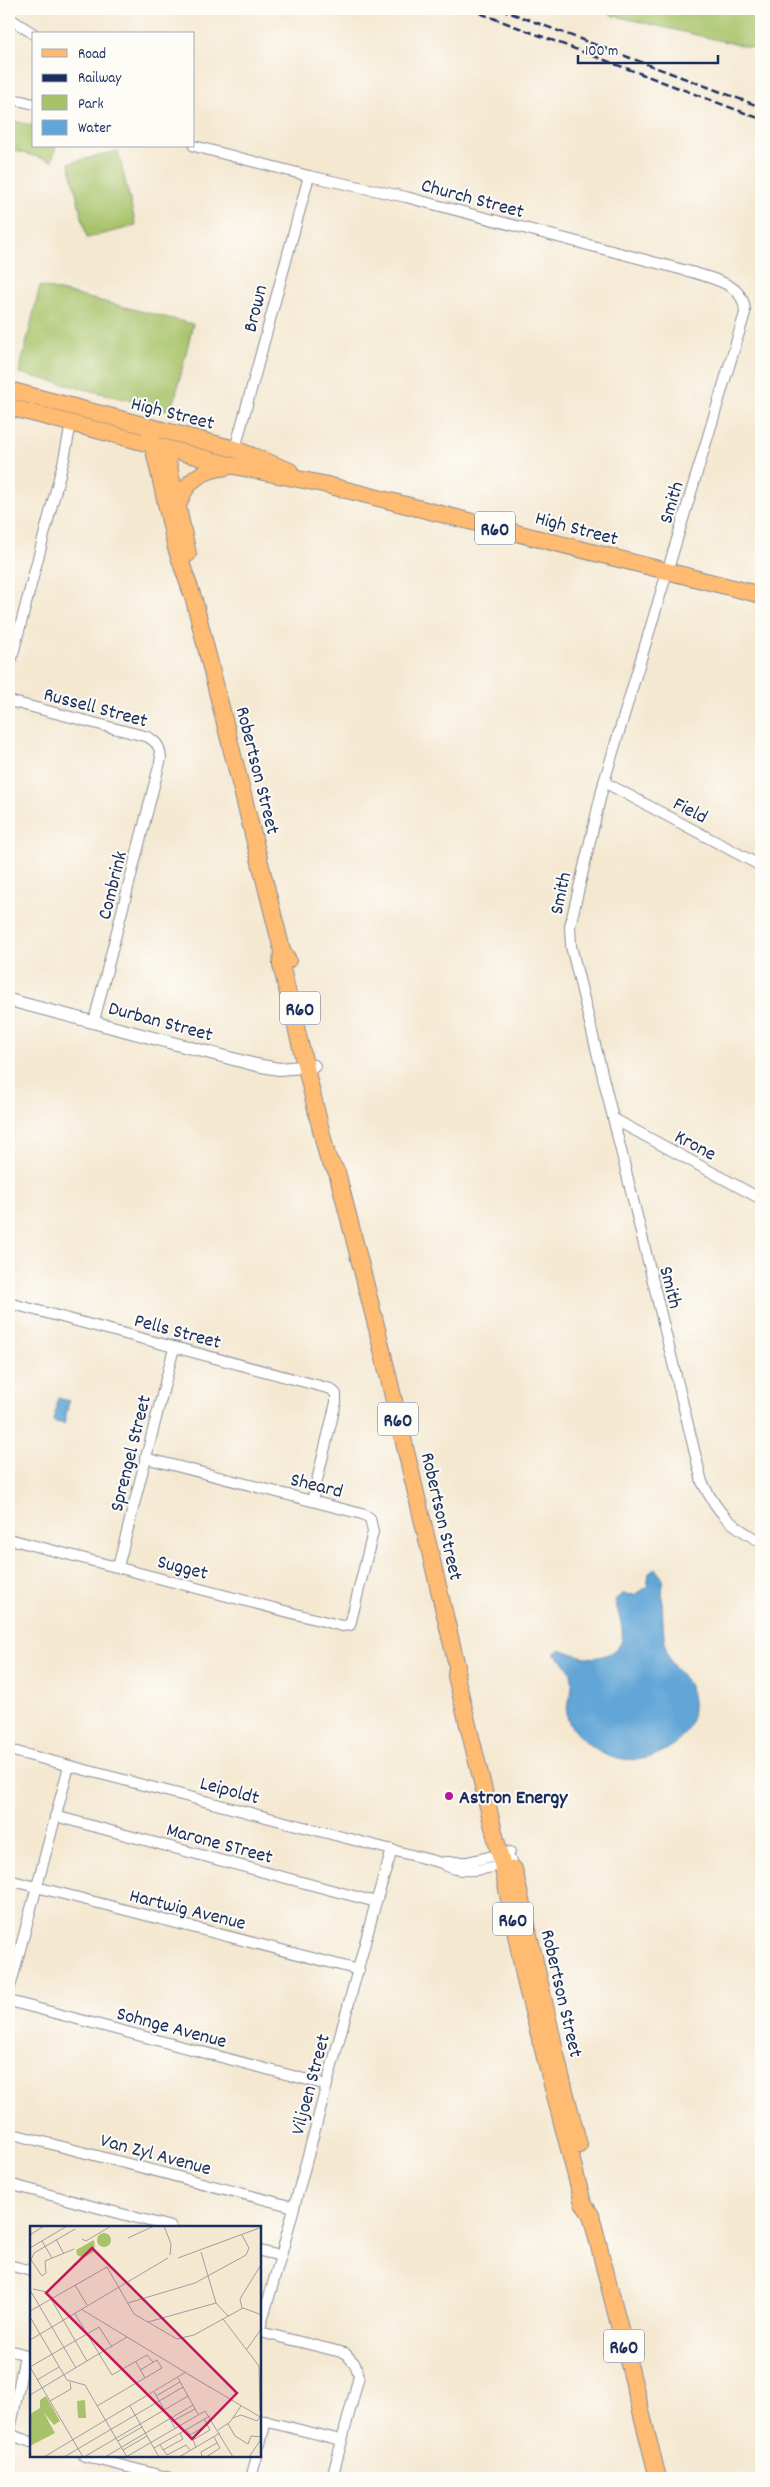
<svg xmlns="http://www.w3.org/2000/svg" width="770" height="2487" font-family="Dekko,sans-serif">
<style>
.green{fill:#a8c269;stroke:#627864}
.water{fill:#62a6d7;stroke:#3e6a9a}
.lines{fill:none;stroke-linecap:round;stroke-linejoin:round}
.minor-casing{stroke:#888c98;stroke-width:12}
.tertiary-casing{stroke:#888c98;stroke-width:14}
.primary-casing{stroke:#888c98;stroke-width:18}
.minor{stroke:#fff;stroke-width:10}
.tertiary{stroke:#fff;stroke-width:12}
.primary{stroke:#febb71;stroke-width:16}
.rail{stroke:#1b2f5e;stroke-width:2.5;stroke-dasharray:8 4;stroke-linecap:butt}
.poi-dot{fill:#b5179e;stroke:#fdfcf7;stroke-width:2}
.labels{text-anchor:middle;stroke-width:4;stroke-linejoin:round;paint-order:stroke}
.shield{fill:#fdfcf7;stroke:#5f6c8c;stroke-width:1}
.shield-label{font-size:19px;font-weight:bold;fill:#1b2f5e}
.street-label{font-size:20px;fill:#1b2f5e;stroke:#fdfcf7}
.poi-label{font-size:20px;font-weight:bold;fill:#1b2f5e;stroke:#fdfcf7;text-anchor:start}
.inset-road{fill:none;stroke:#9d9ea3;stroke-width:1}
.view{fill:#c2185b;fill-opacity:0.15;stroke:#c2185b;stroke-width:2.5}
.inset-edge{fill:none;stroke:#1b2f5e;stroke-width:2.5}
</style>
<rect width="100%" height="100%" fill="#fdfcf7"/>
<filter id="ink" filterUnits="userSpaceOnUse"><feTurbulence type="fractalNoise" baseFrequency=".02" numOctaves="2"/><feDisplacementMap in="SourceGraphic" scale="10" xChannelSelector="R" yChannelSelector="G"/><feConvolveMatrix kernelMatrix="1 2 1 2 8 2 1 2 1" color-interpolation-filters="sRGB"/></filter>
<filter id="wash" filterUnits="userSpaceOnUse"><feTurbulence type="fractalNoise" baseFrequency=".0096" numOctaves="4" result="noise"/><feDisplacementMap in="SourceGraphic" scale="20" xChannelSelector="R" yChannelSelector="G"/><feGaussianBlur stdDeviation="1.12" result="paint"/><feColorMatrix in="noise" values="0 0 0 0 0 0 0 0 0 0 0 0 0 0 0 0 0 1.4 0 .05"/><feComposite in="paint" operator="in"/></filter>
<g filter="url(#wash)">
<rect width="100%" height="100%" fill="#f4e8d1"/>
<g class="green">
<path d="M606 9H761V50L611 15Z"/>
<path d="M10 120 34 126V146H56L52 161 9 149Z"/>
<path d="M118 151 136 226 87 238 69 163Z"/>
<path d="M40 286 193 324 172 411 19 373Z"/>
</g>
<g class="water">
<path d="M58 1398 69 1401 64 1424 53 1421Z"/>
<path d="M655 1569 662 1577C663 1603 661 1627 667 1653 671 1667 685 1675 690 1688 702 1722 678 1750 646 1758 623 1764 597 1753 580 1737 552 1710 578 1699 571 1674 568 1665 561 1659 554 1654L560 1649C578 1656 596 1663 613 1651 618 1647 621 1645 622 1639 624 1627 617 1611 615 1600L622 1594 635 1595 647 1587 649 1573Z"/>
</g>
</g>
<g filter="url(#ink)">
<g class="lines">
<g class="minor-casing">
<g id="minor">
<path d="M9 18 34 34"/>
<path d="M9 98 34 104"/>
<path d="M194 146 309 176 406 197 695 273C717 280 745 285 745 313L604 782 570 926 571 946 702 1482C719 1515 729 1524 761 1542"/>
<path d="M235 449 309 176"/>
<path d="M9 669 64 459 71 424"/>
<path d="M9 701 148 737C157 742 160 747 161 758L94 1021"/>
<path d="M604 782 761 866"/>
<path d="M614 1119 761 1199"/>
<path d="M9 1303 331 1389 336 1394V1402L312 1501"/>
<path d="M9 1539 342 1626 350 1625 373 1532 370 1518 362 1514 145 1458"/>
<path d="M118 1567 174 1348"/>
<path d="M9 1750 442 1863C461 1877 491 1868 512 1861"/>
<path d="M55 1816 376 1902"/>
<path d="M445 1862H467L510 1852"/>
<path d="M9 1880 359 1970"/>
<path d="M9 1991 69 1766"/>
<path d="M9 2001 327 2085"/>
<path d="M9 2133 294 2207"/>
<path d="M9 2184 171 2227"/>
<path d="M260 2251 281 2256"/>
<path d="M9 2265 31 2271"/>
<path d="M260 2328 281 2256 376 1902 392 1850"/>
<path d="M260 2332 345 2353 355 2364 359 2376 332 2478"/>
<path d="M9 2350 30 2356"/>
<path d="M25 2355 10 2431 14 2436 31 2442"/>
<path d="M260 2420 341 2440"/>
<path d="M260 2444 266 2421"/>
<path d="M84 2456 171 2478"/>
<path d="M251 2478 257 2456"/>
</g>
</g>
<g class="tertiary-casing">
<path id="tertiary" d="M9 1000 256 1065 279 1069 314 1066"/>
</g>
<g class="primary-casing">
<g id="primary">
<path d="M9 390 235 449 290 471"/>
<path d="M9 407 234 466 323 484 761 595"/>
<path d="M149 428 176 548 194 600 282 950 288 960"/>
<path d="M165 448 188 554"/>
<path d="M178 506C186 480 201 470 227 467"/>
<path d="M282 950 281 965 328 1159 337 1172 377 1329 457 1666 456 1676 502 1864 526 1985 583 2203 591 2215 658 2478"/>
<path d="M514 1869 560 2072 579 2145"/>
</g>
</g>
<use href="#minor" class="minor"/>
<use href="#tertiary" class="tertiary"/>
<use href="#primary" class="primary"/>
<g class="rail">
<path d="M469 9 761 119"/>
<path d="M500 9 761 107"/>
</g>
</g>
</g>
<circle class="poi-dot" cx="449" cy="1796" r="5"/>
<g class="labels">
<g class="shield">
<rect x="475" y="511.5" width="40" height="33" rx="4"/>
<rect x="280" y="991.5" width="40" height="33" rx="4"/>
<rect x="378" y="1402.5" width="40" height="33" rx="4"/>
<rect x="493" y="1902.5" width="40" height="33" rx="4"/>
<rect x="604" y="2329.5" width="40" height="33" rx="4"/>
</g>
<g class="shield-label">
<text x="495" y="535">R60</text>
<text x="300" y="1015">R60</text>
<text x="398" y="1426">R60</text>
<text x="513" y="1926">R60</text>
<text x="624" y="2353">R60</text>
</g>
<g class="street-label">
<text transform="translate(473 197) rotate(15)" y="7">Church Street</text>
<text transform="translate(254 308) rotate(-76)" y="7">Brown</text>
<text transform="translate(173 412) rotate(14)" y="7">High Street</text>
<text transform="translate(670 502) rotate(-73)" y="7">Smith</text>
<text transform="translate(577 527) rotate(15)" y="7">High Street</text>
<text transform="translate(96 706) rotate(15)" y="7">Russell Street</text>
<text transform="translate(259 770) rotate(76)" y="7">Robertson Street</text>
<text transform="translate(691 809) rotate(27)" y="7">Field</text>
<text transform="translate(111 885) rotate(-76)" y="7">Combrink</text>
<text transform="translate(559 893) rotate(-78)" y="7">Smith</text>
<text transform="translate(161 1020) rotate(15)" y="7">Durban Street</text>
<text transform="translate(696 1144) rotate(28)" y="7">Krone</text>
<text transform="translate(672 1287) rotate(76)" y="7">Smith</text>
<text transform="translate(178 1330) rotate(15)" y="7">Pells Street</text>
<text transform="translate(129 1453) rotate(-76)" y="7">Sprengel Street</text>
<text transform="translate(317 1484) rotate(14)" y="7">Sheard</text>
<text transform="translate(443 1516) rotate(77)" y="7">Robertson Street</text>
<text transform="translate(183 1566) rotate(14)" y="7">Sugget</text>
<text transform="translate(230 1789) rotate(15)" y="7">Leipoldt</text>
<text transform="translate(220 1842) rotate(15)" y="7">Marone STreet</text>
<text transform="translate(188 1908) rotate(14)" y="7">Hartwig Avenue</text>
<text transform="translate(563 1993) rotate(77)" y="7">Robertson Street</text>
<text transform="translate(172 2026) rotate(15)" y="7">Sohnge Avenue</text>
<text transform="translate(309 2084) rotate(-75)" y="7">Viljoen Street</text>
<text transform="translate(156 2153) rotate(15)" y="7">Van Zyl Avenue</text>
</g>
<g class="poi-label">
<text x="459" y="1803">Astron Energy</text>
</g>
</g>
<g transform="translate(30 2226)">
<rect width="231" height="231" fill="#f4e8d1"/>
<path d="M67 14a7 7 0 1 1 14 0a7 7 0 1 1-14 0ZM64 14 65 25 53 32 47 29 46 24ZM16 170 30 195 24 199 14 187 25 207 0 220V188L10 182V174ZM55 174 56 192H48L47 175Z" fill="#a8c269"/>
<path class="inset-road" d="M134 0 141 18 140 29M0 9 14 0M98 12 124 0M26 13 34 28M52 13 56 15 81 0M12 15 22 32M0 22 37 0M44 23 15 35 16 47 12 50 1 34 4 27 45 3M171 26 186 77 198 90M148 32 232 1M45 59 57 79M3 63 17 66 57 135M0 64 46 142M98 77 165 57 216 29 219 22 212 9M212 82 210 73 232 37M51 83 181 162M0 85 77 41 104 88 147 113 164 109 213 82 232 89M45 88 82 149 117 129 123 136M0 91 37 154 55 159 97 231M193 93 229 140 230 185M118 96 186 77M0 114 138 32M217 123 232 102M106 136 115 152M0 141 53 231M0 141 69 101 82 121M148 152 168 188M7 154 29 141M178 160 232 192M124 166 145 202M0 169 97 111M126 170 150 156M20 175 41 163 40 156M67 180 132 142 127 134 110 144M100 180 129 231M203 192 211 189 227 195 230 191M141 196 165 183M198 198 205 210 218 218 221 210 232 211M156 203 160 209 177 199M188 204 200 196 211 180M88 215 112 201M130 219 137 229 156 219 160 224M166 221 163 214 180 204 174 193M124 222 180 190M93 224 117 210M133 224 153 213 150 207M14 231 156 146M34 231 153 161M54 231 158 170M75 231 163 179M96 231 175 185 203 231M149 231 190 207M172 231 171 226 187 217M176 231 190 222 184 211M219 231 232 212"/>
<path class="view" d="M62 22 207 167 162 213 16 67Z"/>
<rect width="231" height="231" class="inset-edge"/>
</g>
<rect width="770" height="2487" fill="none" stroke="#fdfcf7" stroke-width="30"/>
<rect x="32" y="32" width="162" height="115" fill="#fdfcf7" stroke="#a3aaba"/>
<rect x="42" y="49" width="25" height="8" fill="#febb71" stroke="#a3aaba"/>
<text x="78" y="58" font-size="15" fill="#1b2f5e">Road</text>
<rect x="42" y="74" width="25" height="8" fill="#1b2f5e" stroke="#a3aaba"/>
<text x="78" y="82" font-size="15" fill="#1b2f5e">Railway</text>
<rect x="42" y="95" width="25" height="15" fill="#a8c269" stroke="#a3aaba"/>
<text x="78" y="108" font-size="15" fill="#1b2f5e">Park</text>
<rect x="42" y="120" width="25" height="15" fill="#62a6d7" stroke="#a3aaba"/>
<text x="78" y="132" font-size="15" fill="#1b2f5e">Water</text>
<path d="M578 55v8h140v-8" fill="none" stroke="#1b2f5e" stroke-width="2.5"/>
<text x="585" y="55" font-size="15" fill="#1b2f5e" stroke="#fdfcf7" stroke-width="4" paint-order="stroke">100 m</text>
</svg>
